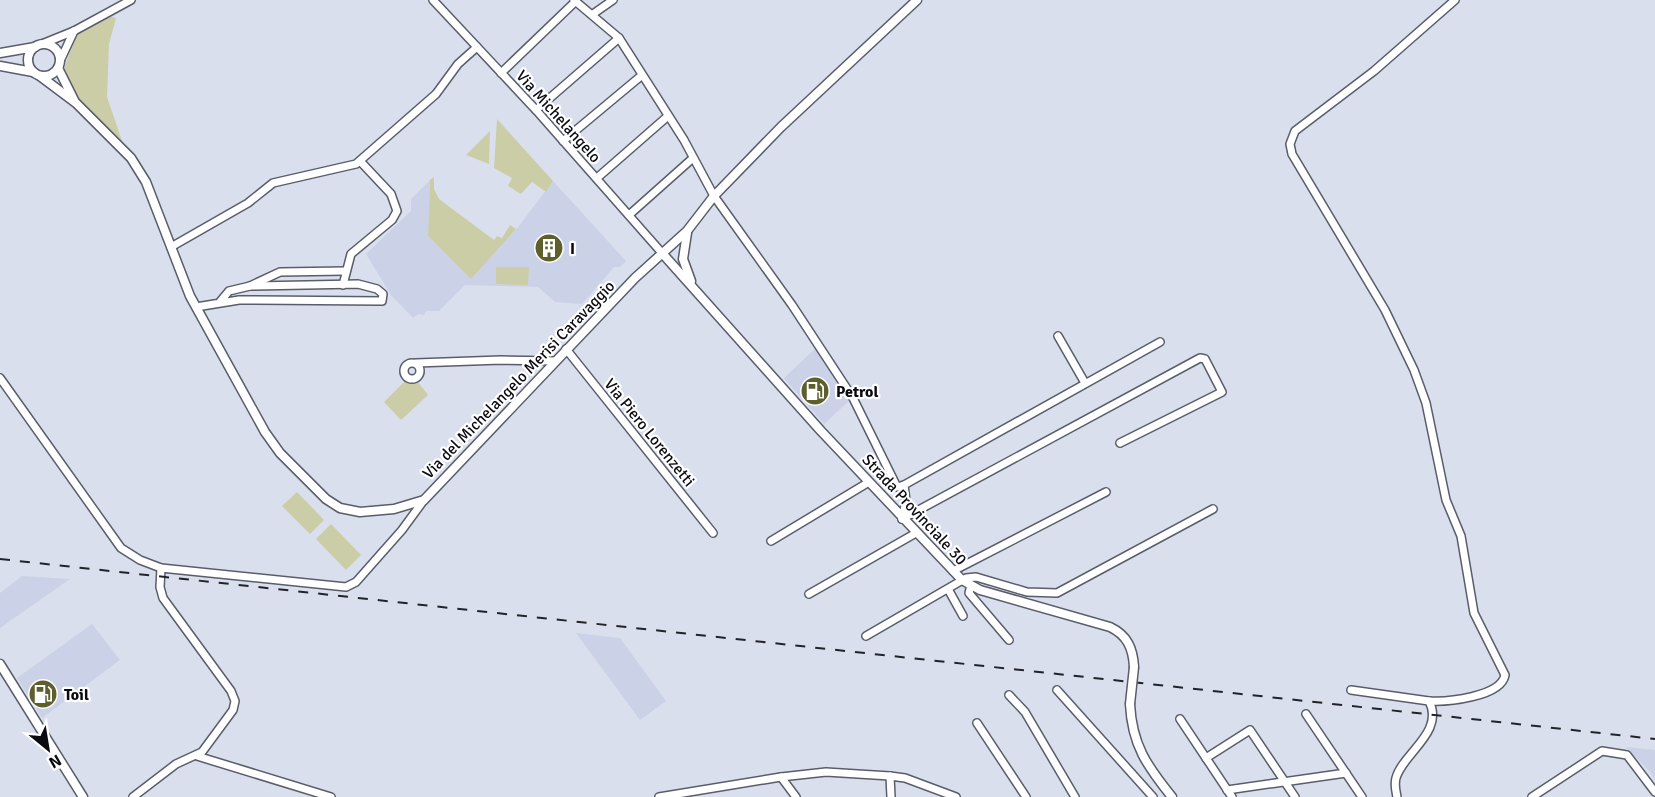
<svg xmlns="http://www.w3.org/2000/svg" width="1655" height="797" font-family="Signika,sans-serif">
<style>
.built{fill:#cbd2e8}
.green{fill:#cbcda6}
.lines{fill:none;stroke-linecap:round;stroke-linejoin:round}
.minor-casing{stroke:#595d6a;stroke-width:10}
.tertiary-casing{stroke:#595d6a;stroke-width:11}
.minor{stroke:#fff;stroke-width:7}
.tertiary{stroke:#fff;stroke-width:8}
.rail{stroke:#222329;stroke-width:2;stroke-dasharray:10 10;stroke-linecap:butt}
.tertiary-bridge-casing{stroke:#595d6a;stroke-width:11;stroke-linecap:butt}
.tertiary-bridge{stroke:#fff;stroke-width:8}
.labels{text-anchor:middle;stroke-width:4.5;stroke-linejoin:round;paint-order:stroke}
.street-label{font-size:16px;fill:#0a0b10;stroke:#fff}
.poi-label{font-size:16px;font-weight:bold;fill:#0a0b10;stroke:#fff;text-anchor:start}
</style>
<rect width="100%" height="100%" fill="#dadfee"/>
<g class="built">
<path d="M430 180 428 236 471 278 519 226 553 181 626 261 620 267H614L582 304 555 302 538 287 465 285 439 311H426L424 315 418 314 413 318 391 295 366 254 411 211V199Z"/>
<path d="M817 347 850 400 824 424 784 378Z"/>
<path d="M22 576 70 579 0 628V593Z"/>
<path d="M92 624 120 660 42 718 17 678Z"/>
<path d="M576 633 620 638 666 701 640 720Z"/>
<path d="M1626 747 1655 750V781L1651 773Z"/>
</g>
<g class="green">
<path d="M109 16 116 18 109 44 107 97 122 141 80 102 63 71 77 34Z"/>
<path d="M497 119 553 181 546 192 532 182 521 194 508 186 512 178 494 168Z"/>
<path d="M490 131 489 164 466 155Z"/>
<path d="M434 177V189L439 199 494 240 497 236 502 238 510 225 516 229 471 279 428 236 430 180Z"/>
<path d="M496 267H529L528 285 496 284Z"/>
<path d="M406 380 417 381 428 395 401 420 384 402Z"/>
<path d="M297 492 324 520 310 534 282 506Z"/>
<path d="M331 524 361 555 346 570 316 539Z"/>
</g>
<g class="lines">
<g class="minor-casing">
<g id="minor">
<path d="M433 0 536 110 662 253"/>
<path d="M574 0 619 38 684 140 714 196 792 305 853 398 897 487 904 485"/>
<path d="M593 14 613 0"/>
<path d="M42 44 74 31 131 0"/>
<path d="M60 61 74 31"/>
<path d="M501 73 576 1"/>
<path d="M536 110 619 38"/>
<path d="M563 141 641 76"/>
<path d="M597 178 668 116"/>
<path d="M629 215 693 158"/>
<path d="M171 247 248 203 273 183 356 164 436 94 458 64 477 47"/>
<path d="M343 285 351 254 392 220 397 211 391 194 360 161"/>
<path d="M250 286 280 272 346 271"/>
<path d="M196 307 239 300 382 301 383 294 377 289 358 284 250 286 229 291 219 303"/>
<path d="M1058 336 1085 383"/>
<path d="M566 349 713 533"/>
<circle cx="412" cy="371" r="8"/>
<path d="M416 363 501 360 555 361"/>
<path d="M0 378 121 548 140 560 161 568 346 587 356 582 402 530 424 500"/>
<path d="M902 519 1200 358 1205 359 1222 392 1120 443"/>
<path d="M902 519 906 501 904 485 1160 342"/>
<path d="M771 541 869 482"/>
<path d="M953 571 1106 492"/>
<path d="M971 585 969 593 1009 640"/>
<path d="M948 589 963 616"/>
<path d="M809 594 916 533"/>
<path d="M866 636 966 578 976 577 1027 592 1057 593 1213 509"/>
<path d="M1057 690 1153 797"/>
<path d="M1351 690 1429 701C1445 732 1403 753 1396 778 1394 785 1396 791 1397 797"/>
<path d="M1009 695 1025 712 1075 797"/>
<path d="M1429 701C1447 702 1501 697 1505 675L1474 613 1461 536 1446 500 1426 403 1414 370 1385 310 1292 154 1290 144 1295 131 1374 71 1455 0"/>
<path d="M1306 714 1362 797"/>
<path d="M1180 719 1232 797"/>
<path d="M977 723 1026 797"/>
<path d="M197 756 331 797"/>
<path d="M1206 758 1250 730 1295 797"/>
<path d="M890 776 891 797"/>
<path d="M1227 790 1346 773"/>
<path d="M133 797 176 764 202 752 233 710 235 701 231 691 163 598 160 587 161 568"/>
<path d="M659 797 781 777"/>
<path d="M796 797 781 777 826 772 890 776 905 778 956 797"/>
<path d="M1532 797 1602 751 1627 755 1655 792"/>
</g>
</g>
<g class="tertiary-casing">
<g id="tertiary">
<circle cx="44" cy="60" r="16"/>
<path d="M0 53 35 47"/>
<path d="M0 66 33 72"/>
<path d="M58 68 74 100"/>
<path d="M40 76 76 103 131 158 146 182 190 296 265 432 280 453 326 499 340 508 360 512 394 509 424 500 635 278 687 231 714 196 781 127 917 0"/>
<path d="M687 233 683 259 691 281"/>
<path d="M662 253 821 431 962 580 980 590 1110 627C1127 635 1133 648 1134 667"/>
<path d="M0 664 83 797"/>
<path d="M1130 704C1132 745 1147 766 1172 797"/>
</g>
</g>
<use href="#minor" class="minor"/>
<use href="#tertiary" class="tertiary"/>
<path class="rail" d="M0 559 1655 739"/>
<g class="tertiary-bridge-casing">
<path id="tertiary-bridge" d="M1130 704 1134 667"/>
</g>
<use href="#tertiary-bridge" class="tertiary-bridge"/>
</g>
<defs>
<g id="building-disc" transform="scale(1.5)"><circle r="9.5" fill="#5d5f2c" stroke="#fff"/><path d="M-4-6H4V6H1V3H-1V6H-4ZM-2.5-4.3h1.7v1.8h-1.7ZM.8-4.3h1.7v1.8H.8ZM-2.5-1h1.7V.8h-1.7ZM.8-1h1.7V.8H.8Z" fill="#fff"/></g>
<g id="fuel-disc" transform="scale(1.5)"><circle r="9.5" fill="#5d5f2c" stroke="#fff"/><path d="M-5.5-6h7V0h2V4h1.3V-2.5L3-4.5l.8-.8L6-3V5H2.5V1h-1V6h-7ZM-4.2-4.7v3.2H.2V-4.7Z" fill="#fff"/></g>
</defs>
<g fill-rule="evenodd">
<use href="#building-disc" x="549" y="248"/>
<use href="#fuel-disc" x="815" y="391"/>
<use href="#fuel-disc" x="43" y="694"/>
</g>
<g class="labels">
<g class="street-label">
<text transform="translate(559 116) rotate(48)" y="6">Via Michelangelo</text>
<text transform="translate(518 379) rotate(-46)" y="6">Via del Michelangelo Merisi Caravaggio</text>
<text transform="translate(650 432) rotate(51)" y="6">Via Piero Lorenzetti</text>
<text transform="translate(915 509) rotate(47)" y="6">Strada Provinciale 30</text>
</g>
<g class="poi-label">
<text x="570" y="254">I</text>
<text x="836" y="397">Petrol</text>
<text x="64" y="700">Toil</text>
</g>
</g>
<g transform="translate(48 749) rotate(150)" stroke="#ffffff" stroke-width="4.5" paint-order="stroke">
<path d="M0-4.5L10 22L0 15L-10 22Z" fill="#0a0b10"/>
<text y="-9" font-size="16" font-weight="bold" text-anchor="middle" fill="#0a0b10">N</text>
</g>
</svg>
